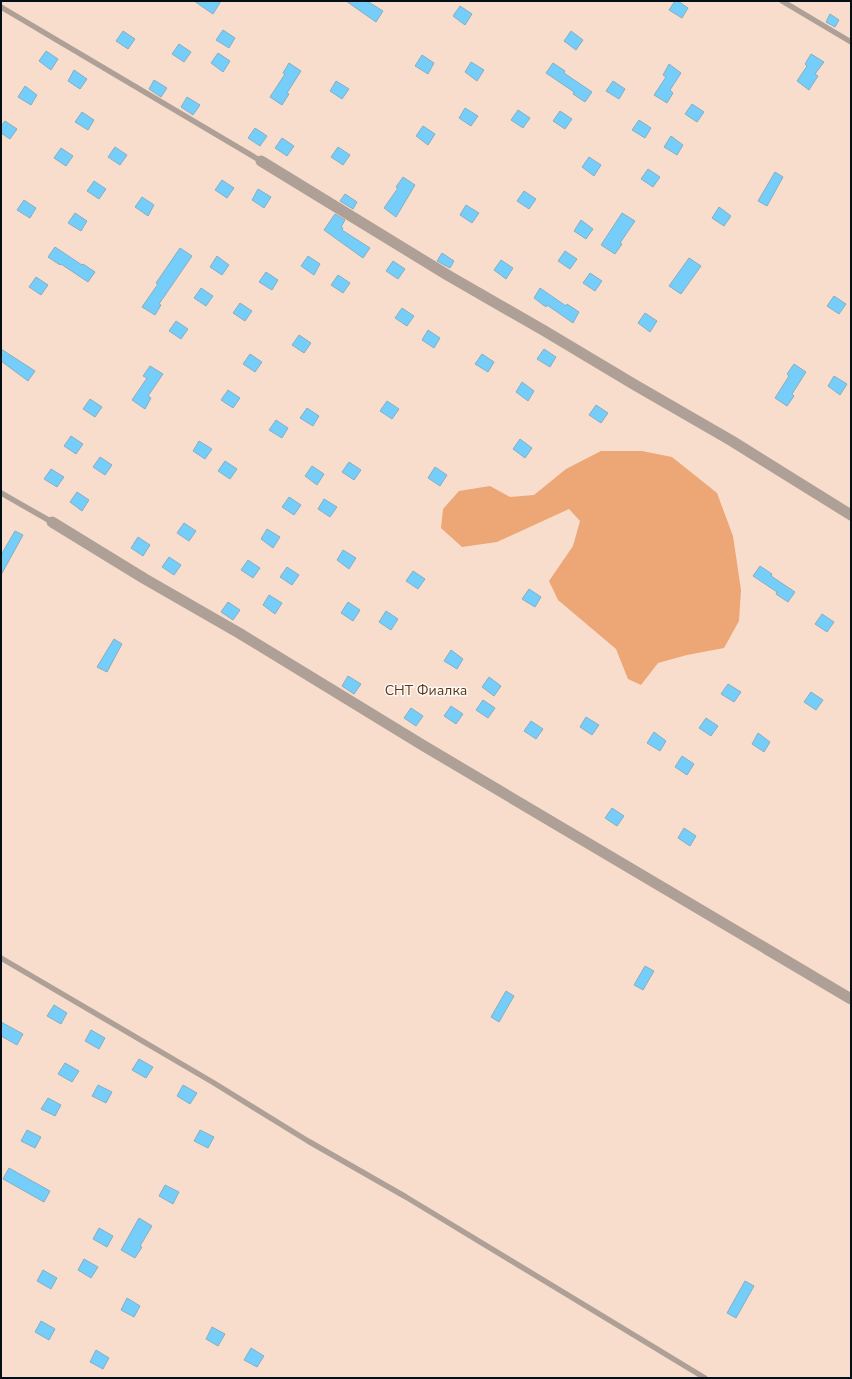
<svg xmlns="http://www.w3.org/2000/svg" width="852" height="1379" font-family="'Nunito Sans',sans-serif">
<style>
.green{fill:#f8ddcd}
.forest{fill:#eda676}
.building{fill:#74cef9;stroke:#88aec2}
.lines{fill:none;stroke-linecap:round;stroke-linejoin:round}
.lane{stroke:#afa097;stroke-width:5.5}
.street{stroke:#afa097;stroke-width:11}
.labels{text-anchor:middle;stroke-width:3;stroke-linejoin:round;paint-order:stroke}
.park-label{font-size:14px;fill:#643612;stroke:#fafafa}
</style>
<rect width="100%" height="100%" fill="#fafafa"/>
<rect class="green" x="1" y="1" width="850" height="1377"/>
<path class="forest" d="M601 451H642L672 457 717 493 733 536 741 590 739 621 724 648 687 655 658 663 641 685 628 679 616 649 558 600 549 581 573 546 580 521 569 509 497 542 462 547 441 528 443 509 459 491 490 486 510 497 534 495 566 469Z"/>
<g class="building">
<path d="M194 1H221L213 14Z"/>
<path d="M346 1H367L383 11 376 22Z"/>
<path d="M675 1H678L688 8 682 18 669 10Z"/>
<path d="M460 6 472 14 465 25 453 16Z"/>
<path d="M830 14 839 20 835 27 826 22Z"/>
<path d="M223 30 235 38 229 48 216 40Z"/>
<path d="M123 31 135 39 128 49 116 41Z"/>
<path d="M571 31 583 40 576 50 564 41Z"/>
<path d="M179 44 191 52 184 62 172 54Z"/>
<path d="M46 51 58 59 51 70 39 61Z"/>
<path d="M218 53 230 61 223 72 211 63Z"/>
<path d="M811 54 824 62 815 74 818 76 809 90 797 81 807 66 805 64Z"/>
<path d="M422 55 434 63 428 74 415 66Z"/>
<path d="M471 62 484 70 477 81 465 72Z"/>
<path d="M289 63 301 71 287 93 289 94 282 105 270 97 285 74 283 73Z"/>
<path d="M553 63 565 71 564 73 592 92 585 102 573 94 574 92 546 73Z"/>
<path d="M669 64 681 73 670 90 673 93 667 103 654 95 666 77 663 75Z"/>
<path d="M74 70 87 79 80 89 68 81Z"/>
<path d="M154 80 167 88 161 97 149 89Z"/>
<path d="M336 81 349 89 342 99 330 91Z"/>
<path d="M613 81 625 89 619 99 606 91Z"/>
<path d="M25 86 37 95 31 105 18 97Z"/>
<path d="M187 97 200 105 193 115 181 107Z"/>
<path d="M692 104 704 112 697 122 685 114Z"/>
<path d="M465 108 478 116 471 126 459 118Z"/>
<path d="M518 110 530 118 523 128 511 120Z"/>
<path d="M560 111 572 119 565 129 553 121Z"/>
<path d="M82 112 94 120 88 130 75 122Z"/>
<path d="M639 120 651 128 645 138 632 130Z"/>
<path d="M5 121 17 129 10 139 1 133V126Z"/>
<path d="M423 126 435 134 428 145 416 136Z"/>
<path d="M255 128 267 136 260 146 248 138Z"/>
<path d="M671 136 683 145 677 155 664 147Z"/>
<path d="M282 138 294 146 287 156 275 148Z"/>
<path d="M115 147 127 155 120 165 108 157Z"/>
<path d="M338 147 350 155 343 165 331 157Z"/>
<path d="M61 148 73 156 66 166 54 158Z"/>
<path d="M589 157 601 165 594 176 582 167Z"/>
<path d="M648 169 660 177 653 187 641 179Z"/>
<path d="M775 172 783 177 767 206 758 201Z"/>
<path d="M403 177 415 185 396 217 384 208 398 188 396 187Z"/>
<path d="M222 180 234 188 227 198 215 190Z"/>
<path d="M94 181 106 189 99 199 87 191Z"/>
<path d="M258 189 271 197 264 208 252 200Z"/>
<path d="M524 191 536 199 529 209 517 201Z"/>
<path d="M345 194 357 202 353 209 340 201Z"/>
<path d="M142 197 154 205 148 216 135 207Z"/>
<path d="M24 200 36 208 30 218 17 210Z"/>
<path d="M466 205 479 213 472 223 460 215Z"/>
<path d="M719 207 731 216 724 226 712 218Z"/>
<path d="M75 213 87 221 81 231 68 223Z"/>
<path d="M622 213 635 221 620 243 622 244 615 254 601 245Z"/>
<path d="M335 214 345 220 341 227 343 228 342 230 370 248 363 258 324 230Z"/>
<path d="M581 220 593 229 586 239 574 231Z"/>
<path d="M55 247 82 265 83 264 95 272 88 282 61 264 60 265 48 257Z"/>
<path d="M180 248 192 256 159 304 161 305 155 315 142 307 158 284 156 283Z"/>
<path d="M565 251 577 259 570 269 558 261Z"/>
<path d="M442 253 454 261 450 268 437 261Z"/>
<path d="M217 256 229 265 222 275 210 267Z"/>
<path d="M308 256 320 264 314 275 301 266Z"/>
<path d="M689 258 701 266 681 294 669 286Z"/>
<path d="M501 260 513 268 506 279 494 270Z"/>
<path d="M393 261 405 269 398 279 386 271Z"/>
<path d="M266 272 278 280 272 290 259 282Z"/>
<path d="M590 273 602 281 595 291 583 283Z"/>
<path d="M338 275 350 283 343 293 331 285Z"/>
<path d="M36 277 48 285 41 295 29 287Z"/>
<path d="M201 288 213 296 206 306 194 298Z"/>
<path d="M540 288 566 306 567 304 579 312 573 323 547 305 546 307 534 298Z"/>
<path d="M834 296 846 304 839 314 827 306Z"/>
<path d="M240 303 252 311 245 321 233 313Z"/>
<path d="M402 308 414 316 407 326 395 318Z"/>
<path d="M645 313 657 321 650 332 638 323Z"/>
<path d="M176 321 188 329 181 339 169 331Z"/>
<path d="M428 330 440 338 434 348 422 340Z"/>
<path d="M299 335 311 343 304 353 292 345Z"/>
<path d="M1 349 35 371 28 381 1 361Z"/>
<path d="M544 349 556 357 550 367 537 359Z"/>
<path d="M250 354 262 362 255 372 243 364Z"/>
<path d="M482 354 494 362 488 372 475 364Z"/>
<path d="M794 364 806 372 792 394 794 396 787 406 775 398 789 376 787 374Z"/>
<path d="M150 366 163 374 148 396 151 398 145 409 132 400 147 378 143 376Z"/>
<path d="M834 376 847 384 840 395 828 386Z"/>
<path d="M522 382 534 391 528 401 516 392Z"/>
<path d="M228 390 240 398 233 408 221 400Z"/>
<path d="M90 399 102 407 95 417 83 409Z"/>
<path d="M387 401 399 409 392 419 380 411Z"/>
<path d="M596 405 608 413 601 423 589 415Z"/>
<path d="M307 408 319 416 313 426 300 418Z"/>
<path d="M276 420 288 428 282 438 269 430Z"/>
<path d="M71 436 83 444 76 454 64 446Z"/>
<path d="M520 439 532 448 525 458 513 449Z"/>
<path d="M199 441 212 449 205 459 193 451Z"/>
<path d="M100 457 112 465 105 475 93 467Z"/>
<path d="M225 461 237 469 230 479 218 471Z"/>
<path d="M349 462 361 470 354 480 342 472Z"/>
<path d="M312 466 324 474 317 485 305 476Z"/>
<path d="M435 467 447 475 440 486 428 478Z"/>
<path d="M51 469 64 477 57 487 44 479Z"/>
<path d="M77 492 89 500 82 511 70 502Z"/>
<path d="M289 497 301 505 294 515 282 507Z"/>
<path d="M324 499 337 507 330 517 318 509Z"/>
<path d="M184 523 196 531 189 541 177 533Z"/>
<path d="M267 529 280 537 273 548 261 539Z"/>
<path d="M15 531 23 535 1 575V555Z"/>
<path d="M138 537 150 545 143 556 131 548Z"/>
<path d="M343 550 356 558 349 569 337 560Z"/>
<path d="M169 557 181 565 174 575 162 567Z"/>
<path d="M248 560 260 568 253 578 241 570Z"/>
<path d="M760 566 772 574 771 576 795 592 788 602 776 594 777 592 753 576Z"/>
<path d="M287 567 299 575 292 585 280 577Z"/>
<path d="M413 571 425 579 418 589 406 581Z"/>
<path d="M529 589 541 597 535 607 522 599Z"/>
<path d="M269 595 282 603 275 614 263 605Z"/>
<path d="M228 602 240 610 233 620 221 612Z"/>
<path d="M348 602 360 610 353 621 341 613Z"/>
<path d="M386 611 398 619 391 630 379 622Z"/>
<path d="M822 614 834 622 827 632 815 624Z"/>
<path d="M114 639 122 644 107 672 97 667Z"/>
<path d="M451 650 463 659 457 669 444 661Z"/>
<path d="M348 676 361 684 354 694 342 686Z"/>
<path d="M489 677 501 686 494 696 482 687Z"/>
<path d="M728 684 741 692 734 702 721 694Z"/>
<path d="M811 692 823 700 816 710 804 702Z"/>
<path d="M483 700 495 708 488 718 476 710Z"/>
<path d="M451 706 463 714 456 724 444 716Z"/>
<path d="M411 708 423 716 416 726 404 718Z"/>
<path d="M586 717 599 725 592 735 580 727Z"/>
<path d="M706 718 718 726 711 736 699 728Z"/>
<path d="M531 721 543 729 536 739 524 731Z"/>
<path d="M654 732 666 741 660 751 647 743Z"/>
<path d="M758 733 770 742 764 752 752 744Z"/>
<path d="M682 756 694 764 687 775 675 767Z"/>
<path d="M612 808 624 816 617 826 605 818Z"/>
<path d="M684 828 696 836 690 846 678 838Z"/>
<path d="M645 966 654 971 643 990 634 985Z"/>
<path d="M506 991 514 996 499 1022 491 1017Z"/>
<path d="M54 1005 67 1013 61 1024 47 1016Z"/>
<path d="M1 1022 23 1034 17 1045 1 1036Z"/>
<path d="M91 1030 105 1038 99 1049 85 1041Z"/>
<path d="M139 1059 153 1067 146 1078 132 1070Z"/>
<path d="M65 1063 79 1071 72 1082 58 1074Z"/>
<path d="M98 1085 112 1092 106 1103 92 1096Z"/>
<path d="M183 1085 197 1093 190 1104 177 1096Z"/>
<path d="M48 1098 61 1105 55 1116 41 1109Z"/>
<path d="M27 1130 41 1137 35 1148 21 1141Z"/>
<path d="M200 1130 214 1137 208 1148 194 1141Z"/>
<path d="M9 1168 50 1191 44 1202 3 1179Z"/>
<path d="M165 1185 179 1192 173 1204 159 1196Z"/>
<path d="M139 1218 152 1226 140 1246 142 1247 135 1258 121 1250Z"/>
<path d="M99 1228 113 1236 107 1247 93 1239Z"/>
<path d="M84 1259 98 1267 91 1278 78 1270Z"/>
<path d="M43 1270 57 1278 51 1289 37 1281Z"/>
<path d="M745 1281 754 1286 736 1318 727 1313Z"/>
<path d="M127 1298 140 1306 134 1317 121 1310Z"/>
<path d="M41 1321 55 1329 49 1340 35 1332Z"/>
<path d="M212 1327 225 1334 218 1346 206 1339Z"/>
<path d="M251 1348 264 1356 257 1367 244 1360Z"/>
<path d="M96 1350 109 1358 103 1369 90 1362Z"/>
</g>
<g class="lines">
<g class="lane">
<path d="M782 1 851 42"/>
<path d="M1 7 261 161"/>
<path d="M1 493 52 522"/>
<path d="M1 958 214 1083 308 1141 406 1197 705 1378"/>
</g>
<g class="street">
<path d="M261 161 449 276 543 330 635 385 732 441 851 515"/>
<path d="M52 522 145 579 239 633 424 746 851 999"/>
</g>
</g>
<g class="labels">
<g class="park-label">
<text x="426" y="695">СНТ Фиалка</text>
</g>
</g>
<rect width="852" height="1379" fill="none" stroke="#030f16" stroke-width="4"/>
</svg>
